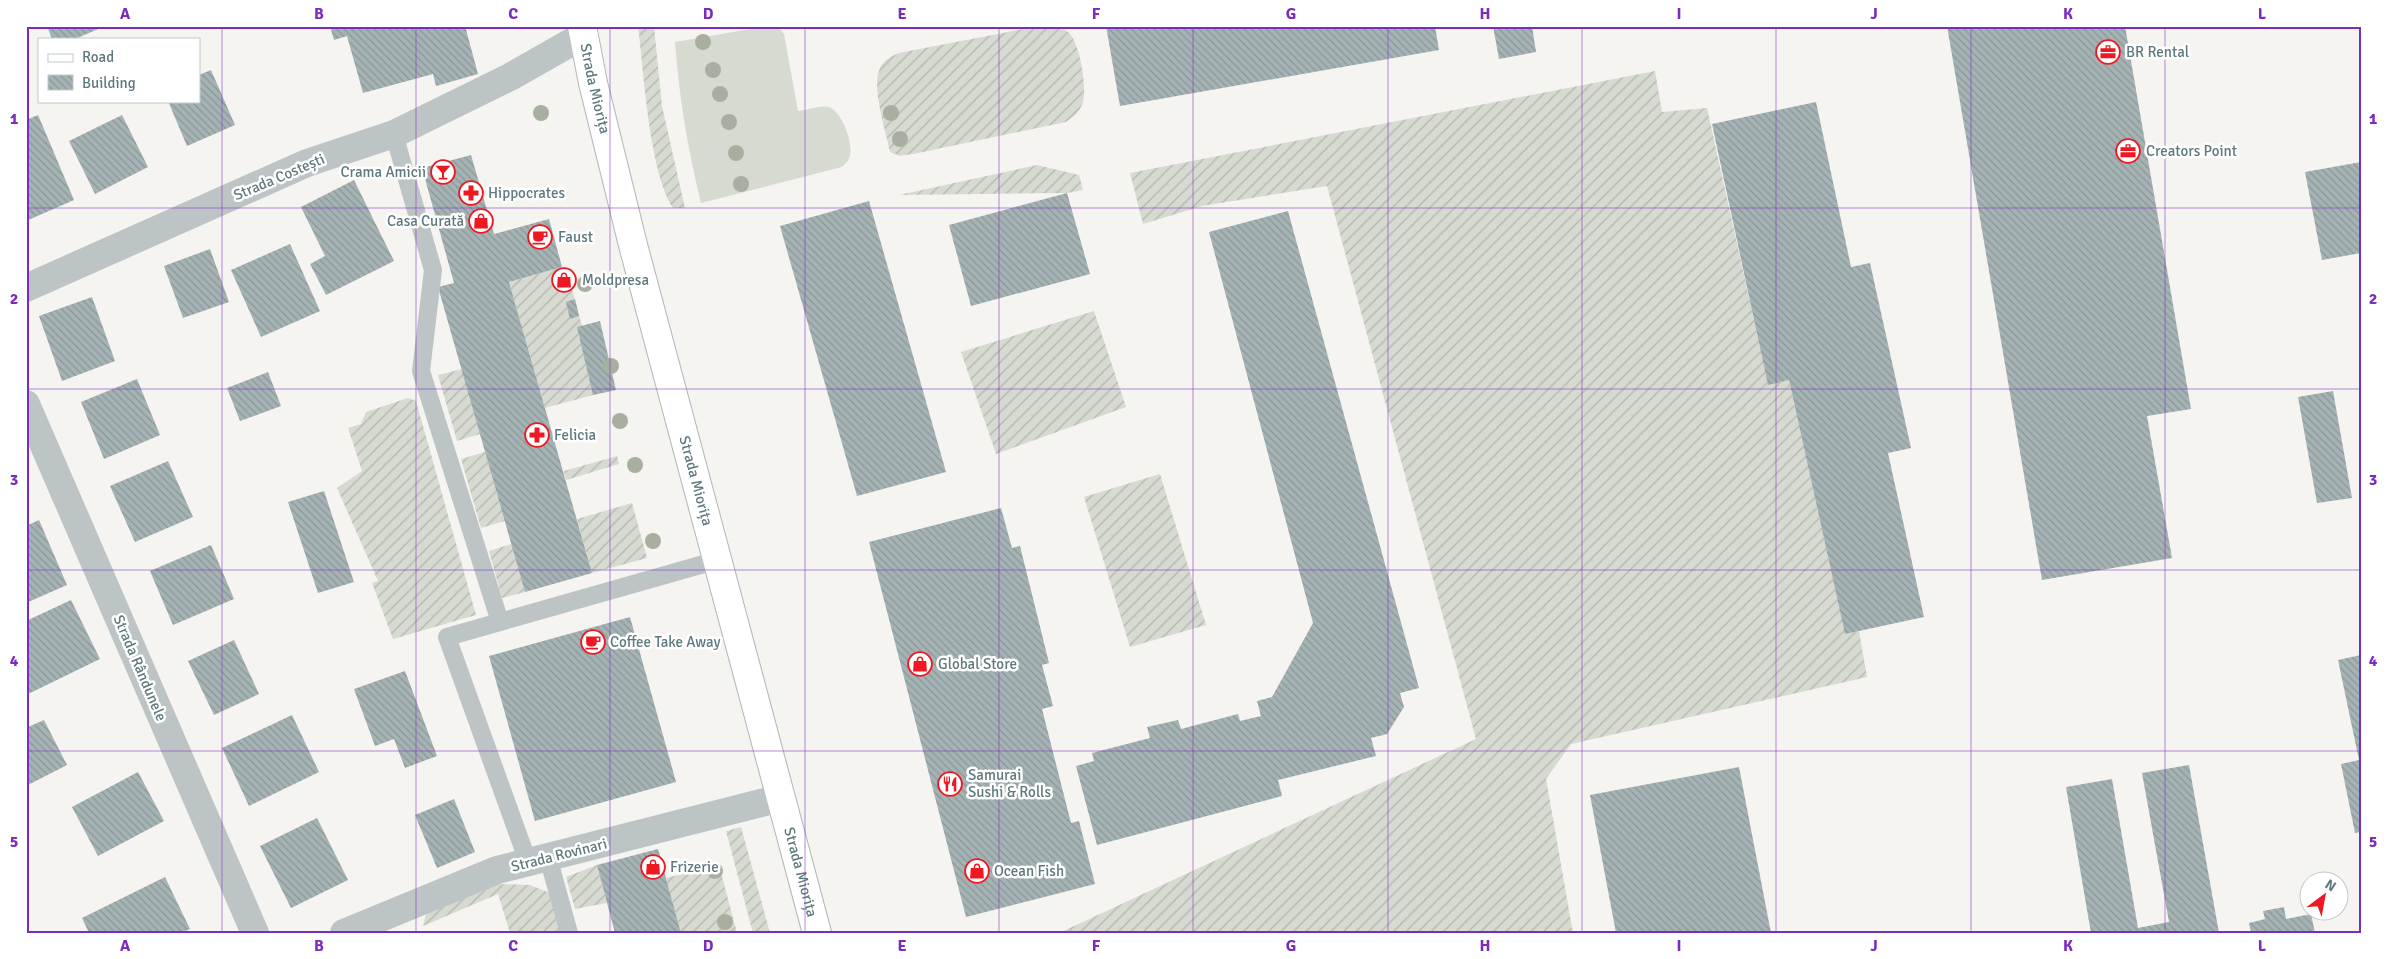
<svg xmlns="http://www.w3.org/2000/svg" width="2387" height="959" font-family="Signika,sans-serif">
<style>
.grass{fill:#d7dad0}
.garden{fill:url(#garden-furrows)}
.building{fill:url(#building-back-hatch)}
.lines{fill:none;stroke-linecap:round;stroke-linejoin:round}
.primary-casing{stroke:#aeb7b8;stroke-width:30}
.lane{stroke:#bdc4c6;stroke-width:18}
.street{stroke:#bdc4c6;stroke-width:28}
.primary{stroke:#fff;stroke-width:28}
.tree{fill:#a8afa0}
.grid{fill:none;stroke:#7b2cbf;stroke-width:1;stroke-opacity:0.55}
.labels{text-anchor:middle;stroke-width:5;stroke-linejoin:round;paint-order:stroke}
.poi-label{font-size:15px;fill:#5e797e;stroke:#fff;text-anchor:start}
.street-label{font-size:15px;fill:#5e797e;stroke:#fff}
.neatline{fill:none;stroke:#7b2cbf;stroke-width:2}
.grid-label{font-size:16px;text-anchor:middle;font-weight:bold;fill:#7b2cbf}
</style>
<defs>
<pattern id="garden-furrows" width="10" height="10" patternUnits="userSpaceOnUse" patternTransform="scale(1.25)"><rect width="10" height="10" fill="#d7dad0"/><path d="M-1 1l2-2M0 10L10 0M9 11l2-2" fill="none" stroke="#b2b6ae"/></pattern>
<pattern id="building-back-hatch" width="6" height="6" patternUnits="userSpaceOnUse" patternTransform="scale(1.25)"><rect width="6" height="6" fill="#a6b3b5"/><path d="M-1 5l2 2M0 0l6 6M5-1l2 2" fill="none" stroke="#8a9698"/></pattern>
</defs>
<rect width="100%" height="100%" fill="#f5f4f1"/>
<path class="grass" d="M762 27 779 28 784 34 798 111C807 110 821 105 829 107 842 112 853 142 850 155 849 161 846 163 842 167L701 203C688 150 679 97 675 42Z"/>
<g class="garden">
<path d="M638 26H654L662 106 685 208H673C649 171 644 73 638 26Z"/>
<path d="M1038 26C1047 26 1060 25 1068 32 1080 42 1087 87 1083 102 1080 112 1074 116 1066 122L918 153 900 156 890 152C886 132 872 89 879 71 882 61 890 57 899 53Z"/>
<path d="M1655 71 1662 112 1707 108 1768 384 1789 380 1845 633 1859 631 1867 677 1571 744 1546 779 1573 933H1059L1476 739 1327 186 1202 206 1143 224 1130 173Z"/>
<path d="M1037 165 1079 175 1083 190 1067 193 899 195Z"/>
<path d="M562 267 567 271 582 326 593 395 545 408 509 282Z"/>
<path d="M1094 311 1126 407 996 454 961 352Z"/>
<path d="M462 369 480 434 457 441 438 375Z"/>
<path d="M408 398 416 401 476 615 393 639 372 583 378 581 337 488 362 471 348 428 361 424 366 412Z"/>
<path d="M485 452 505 521 481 528 461 459Z"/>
<path d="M617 456 619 464 566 480 564 471Z"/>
<path d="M1160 474 1206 625 1130 647 1084 497Z"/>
<path d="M632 503 647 558 592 573 577 519Z"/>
<path d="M512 544 525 592 502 598 489 551Z"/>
<path d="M741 827 770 933H753L726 831Z"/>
<path d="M597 865 607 903 575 909 566 877Z"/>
<path d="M719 865 737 933H681L666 878Z"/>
<path d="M498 884 530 885 550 893 561 933H510L498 894 423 926 426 914Z"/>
</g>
<g class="building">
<path d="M47 26H105L75 39H52Z"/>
<path d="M330 26H465L478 74 436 86 433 74 363 93 347 36 334 40Z"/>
<path d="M1106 26H1435L1439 50 1120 106Z"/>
<path d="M1493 26H1532L1536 52 1499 59Z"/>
<path d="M1947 26H2125L2191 409 2147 416 2172 558 2042 580Z"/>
<path d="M211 70 235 125 187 146 168 101H199V75Z"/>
<path d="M1816 102 1851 267 1870 263 1911 448 1888 453 1924 617 1845 634 1789 380 1768 385 1712 124Z"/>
<path d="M38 115 74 200 26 221V120Z"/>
<path d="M122 115 148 167 95 194 69 141Z"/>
<path d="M471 155 494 234 549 219 562 267 509 282 592 573 525 592 438 287 454 283 422 168Z"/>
<path d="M2361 162V253L2322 260 2305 172Z"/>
<path d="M354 180 394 261 326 295 310 264 325 256 301 207Z"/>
<path d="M1067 193 1090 274 971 306 949 225Z"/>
<path d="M869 201 946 472 857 496 780 226Z"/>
<path d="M1288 211 1419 688 1400 693 1404 707 1387 734 1371 738 1376 756 1278 780 1282 796 1097 845 1076 766 1094 761 1092 753 1150 738 1147 727 1178 720 1181 729 1238 714 1240 721 1261 716 1257 701 1272 697 1313 623 1209 232Z"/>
<path d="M290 244 320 311 261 337 231 270Z"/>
<path d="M210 249 229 302 183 318 164 266Z"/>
<path d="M567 271 571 286 561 289 556 274Z"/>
<path d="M92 297 115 361 62 381 39 316Z"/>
<path d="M575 299 579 316 570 319 566 302Z"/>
<path d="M600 321 616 390 593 395 577 327Z"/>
<path d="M268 372 281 406 240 421 227 388Z"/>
<path d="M137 379 160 435 104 459 81 402Z"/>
<path d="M2333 391 2352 498 2317 503 2298 397Z"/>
<path d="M168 461 193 517 135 542 110 486Z"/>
<path d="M324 491 354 582 318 593 288 502Z"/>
<path d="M1001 508 1012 548 1020 546 1049 663 1042 665 1053 706 1042 709 1071 823 1079 821 1095 884 966 917 869 542Z"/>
<path d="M39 520 67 585 26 603V526Z"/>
<path d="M211 545 234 599 173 625 150 571Z"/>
<path d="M71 600 100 659 26 695V621Z"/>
<path d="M630 617 676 782 535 821 489 656Z"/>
<path d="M234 640 259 694 214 715 188 661Z"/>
<path d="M2361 655V832L2355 833 2341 764 2359 760 2338 660Z"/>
<path d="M405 671 437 756 405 768 394 739 375 746 354 689Z"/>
<path d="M292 715 319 772 249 806 222 748Z"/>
<path d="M44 720 67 765 26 786V728Z"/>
<path d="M2189 765 2219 933H2091L2066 787 2112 779 2138 928 2169 922 2142 773Z"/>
<path d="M1739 767 1771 933H1616L1590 795Z"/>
<path d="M138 772 164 821 98 856 72 807Z"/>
<path d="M454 799 475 852 437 868 415 815Z"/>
<path d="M317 818 348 880 291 908 260 846Z"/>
<path d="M658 849 681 933H615L597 865Z"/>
<path d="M165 877 190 929 181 933H89L82 918Z"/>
<path d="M2284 907 2286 919 2311 914 2315 933H2251L2249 923 2265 919 2263 911Z"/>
</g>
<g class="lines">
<g class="primary-casing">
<g id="primary">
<path id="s1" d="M582 26 593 83 633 245 817 933"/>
</g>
</g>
<g class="lane">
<path d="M394 134 433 270 421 371 500 622"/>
<path d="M548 857 569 933"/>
<path d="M528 862 447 637 718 560"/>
</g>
<g class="street">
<path d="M26 288 307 163 394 134 510 77 584 35"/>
<path d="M26 404 255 933"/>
<path d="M344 933 497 870 781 798"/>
</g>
<use href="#primary" class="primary"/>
</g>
<g class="tree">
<circle cx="703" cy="42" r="8"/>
<circle cx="713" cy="70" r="8"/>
<circle cx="720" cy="94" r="8"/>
<circle cx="541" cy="113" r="8"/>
<circle cx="891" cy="113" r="8"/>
<circle cx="729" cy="122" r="8"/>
<circle cx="900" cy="139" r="8"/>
<circle cx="736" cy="153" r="8"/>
<circle cx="741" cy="184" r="8"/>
<circle cx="585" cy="284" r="8"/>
<circle cx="611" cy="366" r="8"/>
<circle cx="620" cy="421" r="8"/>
<circle cx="635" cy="465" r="8"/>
<circle cx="653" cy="541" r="8"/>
<circle cx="715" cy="871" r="8"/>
<circle cx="725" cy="922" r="8"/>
</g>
<path class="grid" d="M222 26V933M416 26V933M610 26V933M805 26V933M999 26V933M1193 26V933M1388 26V933M1582 26V933M1776 26V933M1971 26V933M2165 26V933M26 208H2361M26 389H2361M26 570H2361M26 751H2361"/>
<defs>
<g id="office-ring" transform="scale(1.25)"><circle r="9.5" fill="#fff" stroke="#ee1822" stroke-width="1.5"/><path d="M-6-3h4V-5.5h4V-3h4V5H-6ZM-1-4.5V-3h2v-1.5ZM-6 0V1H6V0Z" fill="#ee1822"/></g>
<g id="bar-ring" transform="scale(1.25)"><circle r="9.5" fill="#fff" stroke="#ee1822" stroke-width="1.5"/><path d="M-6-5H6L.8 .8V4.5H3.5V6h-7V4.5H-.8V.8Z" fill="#ee1822"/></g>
<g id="pharmacy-ring" transform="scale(1.25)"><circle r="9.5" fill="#fff" stroke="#ee1822" stroke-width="1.5"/><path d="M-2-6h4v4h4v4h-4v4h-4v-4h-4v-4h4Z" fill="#ee1822"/></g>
<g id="shop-ring" transform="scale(1.25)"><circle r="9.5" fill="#fff" stroke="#ee1822" stroke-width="1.5"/><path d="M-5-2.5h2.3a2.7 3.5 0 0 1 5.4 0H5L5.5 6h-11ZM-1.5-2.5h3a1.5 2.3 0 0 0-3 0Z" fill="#ee1822"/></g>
<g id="cafe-ring" transform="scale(1.25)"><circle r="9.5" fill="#fff" stroke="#ee1822" stroke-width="1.5"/><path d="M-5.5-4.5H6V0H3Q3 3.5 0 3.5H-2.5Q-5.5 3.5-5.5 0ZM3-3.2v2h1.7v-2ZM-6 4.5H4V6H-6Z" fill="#ee1822"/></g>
<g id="restaurant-ring" transform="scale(1.25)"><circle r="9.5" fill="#fff" stroke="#ee1822" stroke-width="1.5"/><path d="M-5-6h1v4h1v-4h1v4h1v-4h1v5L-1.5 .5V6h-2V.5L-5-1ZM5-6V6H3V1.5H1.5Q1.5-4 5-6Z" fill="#ee1822"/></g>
</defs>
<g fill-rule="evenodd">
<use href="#office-ring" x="2108" y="52"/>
<use href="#office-ring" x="2128" y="151"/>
<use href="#bar-ring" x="443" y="172"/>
<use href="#pharmacy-ring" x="471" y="193"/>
<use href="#shop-ring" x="481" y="221"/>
<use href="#cafe-ring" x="540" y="237"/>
<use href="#shop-ring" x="564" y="280"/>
<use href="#pharmacy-ring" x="537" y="435"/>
<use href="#cafe-ring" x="593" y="642"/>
<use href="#shop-ring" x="920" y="664"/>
<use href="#restaurant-ring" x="950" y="784"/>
<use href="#shop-ring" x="653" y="867"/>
<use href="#shop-ring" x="977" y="871"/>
</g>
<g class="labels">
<g class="poi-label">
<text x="2126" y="57">BR Rental</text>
<text x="2146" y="156">Creators Point</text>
<text x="426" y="177" text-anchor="end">Crama Amicii</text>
<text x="488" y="198">Hippocrates</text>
<text x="464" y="226" text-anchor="end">Casa Curată</text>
<text x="558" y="242">Faust</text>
<text x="582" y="285">Moldpresa</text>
<text x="554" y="440">Felicia</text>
<text x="610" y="647">Coffee Take Away</text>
<text x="938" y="669">Global Store</text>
<text x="968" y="780">Samurai<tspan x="968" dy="17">Sushi &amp; Rolls</tspan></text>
<text x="670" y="872">Frizerie</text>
<text x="994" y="876">Ocean Fish</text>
</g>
<g class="street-label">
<text dy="5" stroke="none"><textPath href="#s1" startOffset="64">Strada Miorița</textPath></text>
<text transform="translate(279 177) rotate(-23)" y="5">Strada Costești</text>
<text dy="5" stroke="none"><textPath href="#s1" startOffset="469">Strada Miorița</textPath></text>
<text transform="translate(140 668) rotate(67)" y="5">Strada Rândunele</text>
<text transform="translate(559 855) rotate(-14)" y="5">Strada Rovinari</text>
<text dy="5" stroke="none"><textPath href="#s1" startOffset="874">Strada Miorița</textPath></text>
</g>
</g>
<rect width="2387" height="959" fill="none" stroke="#ffffff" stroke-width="55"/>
<rect x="38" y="38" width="162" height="65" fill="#ffffff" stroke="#bfc9cb"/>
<rect x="48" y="54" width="25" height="8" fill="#ffffff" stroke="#bfc9cb"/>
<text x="82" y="62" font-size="15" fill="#5e797e">Road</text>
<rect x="48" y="75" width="25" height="15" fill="url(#building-back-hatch)" stroke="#bfc9cb"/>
<text x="82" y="88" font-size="15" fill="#5e797e">Building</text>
<g transform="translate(2324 896) rotate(32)"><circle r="24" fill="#ffffff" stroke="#bfc9cb"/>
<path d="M0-4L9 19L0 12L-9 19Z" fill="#ee1822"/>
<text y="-8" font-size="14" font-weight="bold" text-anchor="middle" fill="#5e797e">N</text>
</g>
<rect x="28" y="28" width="2332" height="904" class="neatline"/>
<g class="grid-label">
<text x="125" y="19">A</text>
<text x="319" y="19">B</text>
<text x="513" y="19">C</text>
<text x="708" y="19">D</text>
<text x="902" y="19">E</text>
<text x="1096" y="19">F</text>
<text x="1291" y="19">G</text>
<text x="1485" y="19">H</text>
<text x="1679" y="19">I</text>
<text x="1874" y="19">J</text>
<text x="2068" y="19">K</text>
<text x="2262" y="19">L</text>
<text x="14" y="124">1</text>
<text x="2373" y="124">1</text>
<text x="14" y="304">2</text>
<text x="2373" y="304">2</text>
<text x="14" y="485">3</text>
<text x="2373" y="485">3</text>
<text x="14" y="666">4</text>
<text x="2373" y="666">4</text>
<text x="14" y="847">5</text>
<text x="2373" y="847">5</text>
<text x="125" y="951">A</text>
<text x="319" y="951">B</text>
<text x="513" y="951">C</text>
<text x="708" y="951">D</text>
<text x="902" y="951">E</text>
<text x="1096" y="951">F</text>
<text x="1291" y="951">G</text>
<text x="1485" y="951">H</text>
<text x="1679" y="951">I</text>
<text x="1874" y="951">J</text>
<text x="2068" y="951">K</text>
<text x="2262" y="951">L</text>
</g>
</svg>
